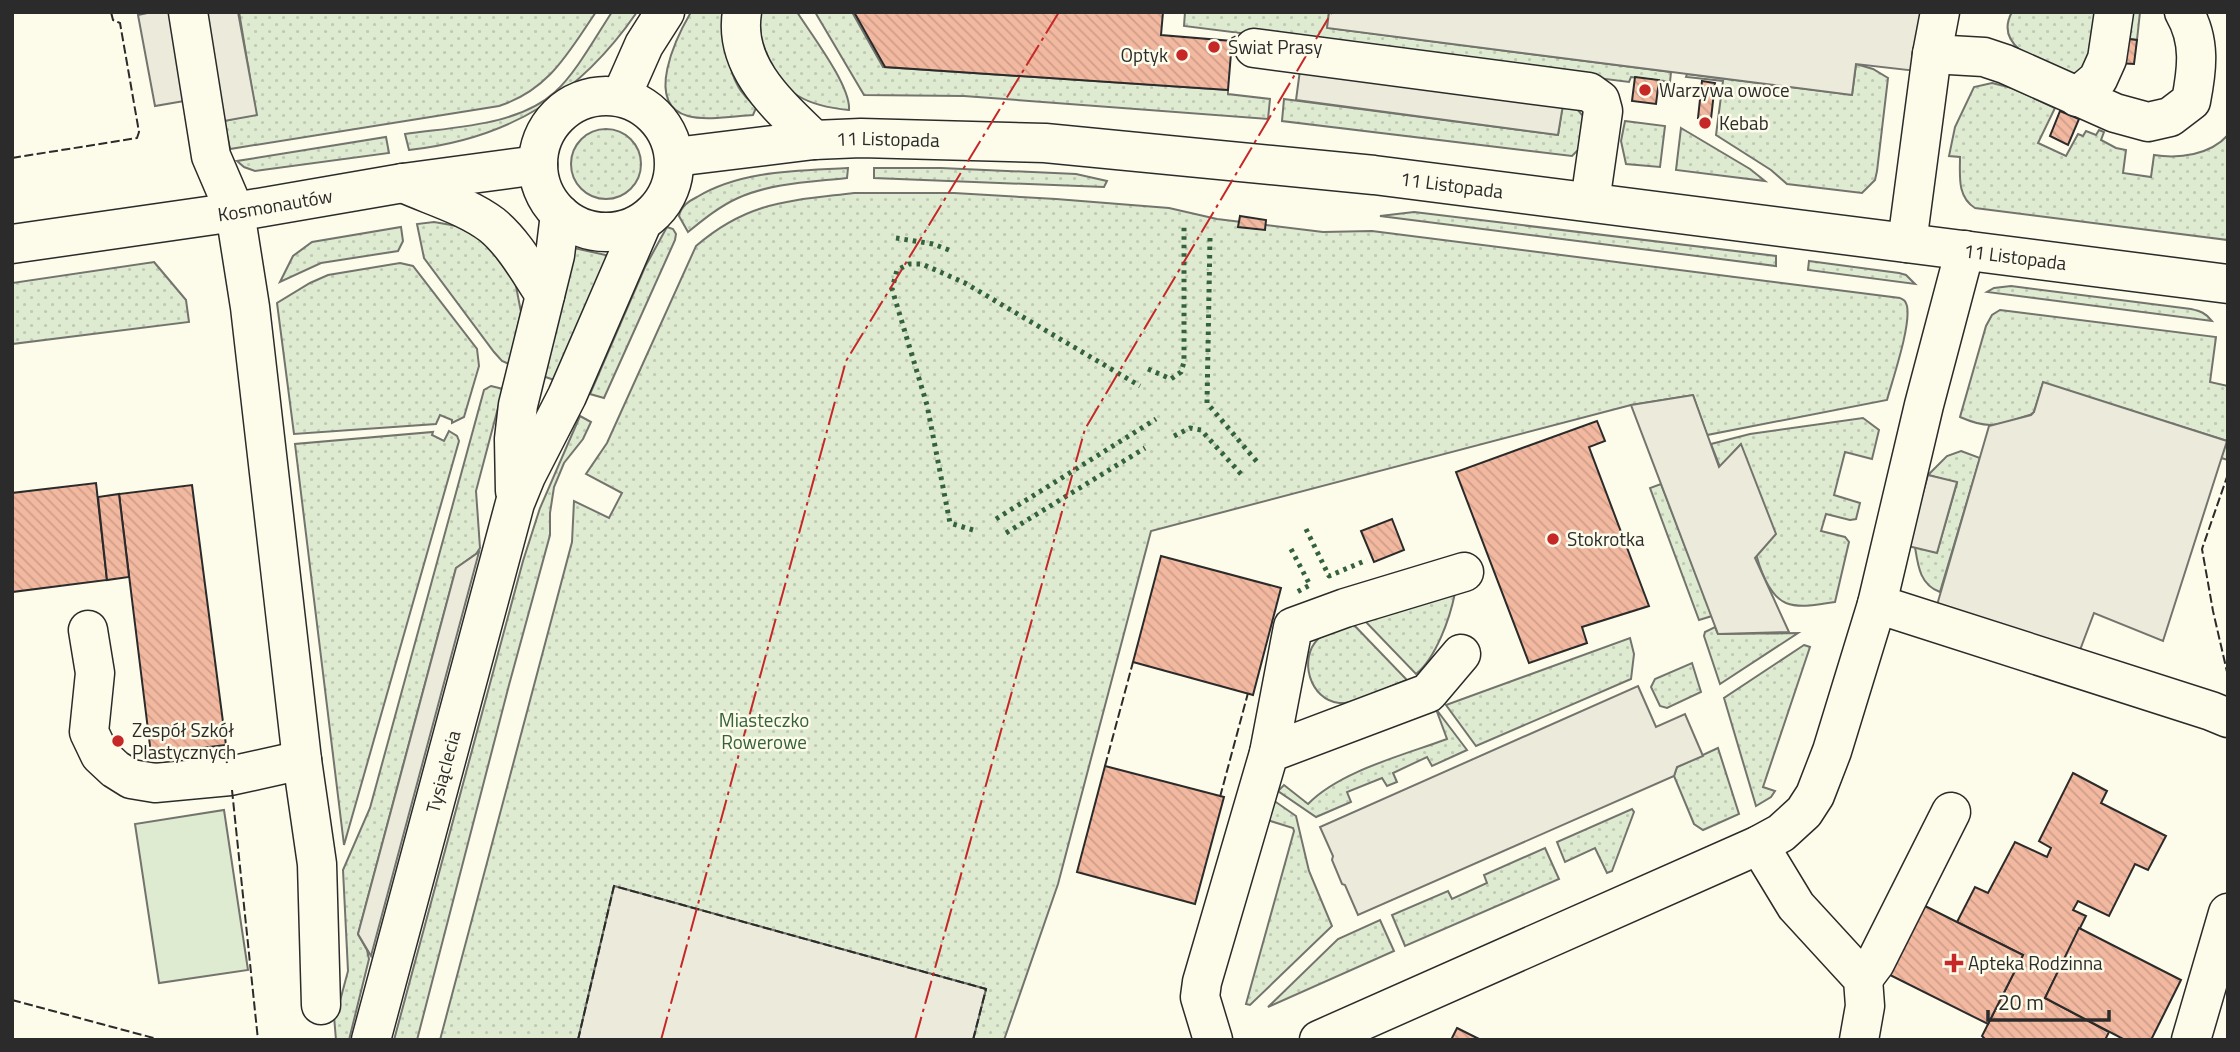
<svg xmlns="http://www.w3.org/2000/svg" width="2240" height="1052" font-family="'Titillium Web',sans-serif">
<style>
.green{fill:url(#green-dots);stroke:#74746e;stroke-width:2}
.pitch{fill:#deebd1;stroke:#74746e;stroke-width:2}
.parking{fill:#eceadb;stroke:#74746e;stroke-width:2}
.building{fill:url(#building-back-hatch);stroke:#2b2b2b;stroke-width:2}
.lines{fill:none;stroke-linecap:round;stroke-linejoin:round}
.minor-casing{stroke:#2b2b2b;stroke-width:41}
.minor{stroke:#fdfbea;stroke-width:38}
.hedge{stroke:#34623c;stroke-width:5;stroke-dasharray:3.5 5;stroke-linecap:butt}
.fence{stroke:#2b2b2b;stroke-width:2;stroke-dasharray:9 3.5;stroke-linecap:butt}
.power{stroke:#c62828;stroke-width:2;stroke-dasharray:24 5 3.5 5;stroke-linecap:butt}
.poi-dot{fill:#c62828;stroke:#fdfbea;stroke-width:2.5}
.labels{text-anchor:middle;stroke-width:5;stroke-linejoin:round;paint-order:stroke}
.poi-label{font-size:19px;fill:#2b2b2b;stroke:#fdfbea;text-anchor:start}
.street-label{font-size:19px;fill:#2b2b2b;stroke:#fdfbea}
.park-label{font-size:19px;fill:#34623c;stroke:#fdfbea}
</style>
<defs>
<pattern id="green-dots" width="8" height="8" patternUnits="userSpaceOnUse" patternTransform="scale(1.75)"><rect width="8" height="8" fill="#deebd1"/><path d="M2 2h.1M6 6h.1" fill="none" stroke="#bfcab4" stroke-width="1.8" stroke-linecap="round"/></pattern>
<pattern id="building-back-hatch" width="6" height="6" patternUnits="userSpaceOnUse" patternTransform="scale(1.75)"><rect width="6" height="6" fill="#f2b8a0"/><path d="M-1 5l2 2M0 0l6 6M5-1l2 2" fill="none" stroke="#d09e8a"/></pattern>
</defs>
<rect width="100%" height="100%" fill="#fdfbea"/>
<g class="green">
<path d="M239 12H596C568 53 549 90 499 106L230 149 224 121 256 114Z"/>
<path d="M612 12H637C580 95 509 139 409 150L405 134C453 127 518 126 555 92 576 73 596 36 612 12Z"/>
<path d="M691 12H728C728 36 725 64 738 86 742 94 750 101 756 108L753 115C735 116 706 121 688 116 643 104 677 36 691 12Z"/>
<path d="M757 12H797C811 34 851 86 849 110 808 106 782 95 767 55 760 40 757 29 757 12Z"/>
<path d="M815 12H852L883 67 1228 90V94L1270 99 1268 119 964 96 864 95Z"/>
<path d="M1185 12H1329L1328 28 1671 72 1670 82 1631 77 1629 82 1184 26Z"/>
<path d="M2012 12H2103L2095 61 2075 77C2049 65 1991 50 2012 12Z"/>
<path d="M2124 12H2140L2137 40 2120 38Z"/>
<path d="M1856 64 1873 69 1888 78 1877 171 1875 180 1862 193 1787 184 1771 170 1716 135 1723 81 1686 77 1687 74 1852 95Z"/>
<path d="M1992 83 2012 88 2055 108 2038 143 2066 156 2078 134 2083 136 2086 131 2096 135 2099 130 2104 132 2101 140 2116 148 2126 150 2123 173 2151 177 2154 155C2179 159 2210 155 2228 135V240L1975 208C1957 197 1960 176 1960 157L1949 156 1955 127 1974 87Z"/>
<path d="M1284 99 1558 135 1562 109 1565 106 1577 109 1583 116 1579 149 1572 156 1282 121Z"/>
<path d="M1625 121 1665 126 1660 167 1626 164 1621 141Z"/>
<path d="M1681 128 1750 169 1765 181 1676 170Z"/>
<circle cx="606" cy="164" r="35"/>
<path d="M386 137 389 153 255 171 244 167 237 161Z"/>
<path d="M848 168 847 178C812 182 771 183 738 198 720 206 704 219 688 232L679 216C681 206 689 201 697 197 742 170 798 171 848 168Z"/>
<path d="M874 168H941L1076 174 1107 181 1104 187 874 178Z"/>
<path d="M854 193H954L1056 199 1169 208 1217 219 1323 232 1372 231 1900 298C1905 301 1905 300 1907 306 1911 326 1893 378 1887 400L1707 435 1693 395 1631 405 1151 531 1058 884 1004 1040H973L986 989 614 886 578 1040H440L572 542 574 501 609 518 622 493 586 474 607 443 696 246C748 201 789 201 854 193Z"/>
<path d="M1414 212 1776 256V266L1380 216Z"/>
<path d="M434 222 457 226 483 240 515 281 521 312 509 364 502 361 494 352 424 258 417 224Z"/>
<path d="M401 227 403 241 398 251 321 263 280 282 293 256 312 242Z"/>
<path d="M667 227 673 229 676 234 675 240 604 398 590 394 645 267Z"/>
<path d="M574 248 610 256 554 380 540 375Z"/>
<path d="M1809 261 1899 273 1906 275 1915 284 1808 270Z"/>
<path d="M154 262 186 300 189 322 12 344V283Z"/>
<path d="M400 263 413 266 477 349 479 366 464 417 452 423V420L440 415 436 424 294 434 277 303 310 283 328 275Z"/>
<path d="M2011 286 2191 309C2200 311 2206 313 2212 321L1987 292 1994 288Z"/>
<path d="M2000 310 2216 337 2210 382 2228 386V460L2221 458 2227 441 2043 383 2034 412 2030 415C1999 424 1992 431 1960 417L1986 326 1992 315Z"/>
<path d="M491 386 503 389 476 491 480 548 476 554 456 568 358 934 367 950 369 959 349 1040H336L333 1004 340 1001 348 971 343 870 370 808 484 390Z"/>
<path d="M580 416 591 422 583 439 564 463 554 487 550 513V535L509 685 417 1040H394L523 561 540 508Z"/>
<path d="M1863 418 1879 430 1872 459 1845 452 1834 495 1860 503 1856 519 1850 520 1826 514 1821 531 1845 537 1849 542 1835 602C1820 604 1801 609 1786 603 1749 587 1745 482 1740 445L1720 467 1711 444 1750 434Z"/>
<path d="M449 431 457 436 459 441 344 845 295 444 433 432 432 435 444 441Z"/>
<path d="M1961 451 1980 458 1940 592C1920 585 1918 566 1915 547L1937 552 1957 483 1928 475 1947 456Z"/>
<path d="M1661 484 1712 616 1699 620 1650 488Z"/>
<path d="M1455 593C1450 618 1436 658 1416 674L1364 620Z"/>
<path d="M1352 623 1407 680C1389 686 1357 704 1339 703 1310 700 1298 659 1318 639 1326 631 1342 628 1352 623Z"/>
<path d="M1715 627 1718 634 1798 633 1720 684 1704 636 1705 632Z"/>
<path d="M1630 638 1634 654 1631 679 1476 746 1446 705Z"/>
<path d="M1804 645 1810 647 1763 787 1775 791 1771 797 1756 806 1724 698Z"/>
<path d="M1692 663 1701 692 1667 708 1660 706 1651 687 1655 679Z"/>
<path d="M1436 709 1467 750 1432 766 1427 757 1393 773 1397 782 1387 786 1382 778 1347 792 1351 802 1316 817 1278 791 1284 785 1308 804C1340 771 1404 755 1447 739Z"/>
<path d="M1718 748 1739 814 1703 830 1694 824 1674 776 1677 767Z"/>
<path d="M1273 800 1296 816 1309 871 1332 926 1250 1005 1246 1004 1294 831 1293 828 1264 819Z"/>
<path d="M1632 809 1634 812 1612 871 1607 873 1595 848 1565 862 1557 842Z"/>
<path d="M1545 848 1559 879 1405 946 1392 915 1448 891 1452 899 1487 883 1484 875Z"/>
<path d="M1380 920 1394 951 1268 1007 1338 939Z"/>
</g>
<path class="pitch" d="M224 810 248 970 159 983 135 824Z"/>
<g class="parking">
<path d="M152 12H238L257 115 224 121 184 101 155 106 138 15Z"/>
<path d="M1329 12H1934L1925 72 1856 64 1852 95 1327 28Z"/>
<path d="M1300 70 1563 105 1558 135 1296 100Z"/>
<path d="M2043 382 2227 441 2163 641 2094 613 2080 650 1937 605 1989 426 2031 415 2034 412Z"/>
<path d="M1693 395 1719 467 1741 444 1776 534 1755 558 1789 632 1718 634 1631 405Z"/>
<path d="M1928 475 1957 482 1937 553 1908 546Z"/>
<path d="M479 552 371 956 358 934 456 568Z"/>
<path d="M1638 686 1656 727 1685 714 1703 756 1677 767 1674 776 1358 915 1345 885 1342 884 1332 860 1333 856 1320 827Z"/>
<path d="M614 886 986 989 973 1040H578Z"/>
</g>
<g class="building">
<path d="M854 12H1163L1161 35 1232 41 1228 90 885 67Z"/>
<path d="M2120 38 2137 40 2134 64 2117 63Z"/>
<path d="M1635 77 1659 80 1656 104 1632 101Z"/>
<path d="M1702 81 1715 83 1711 119 1698 118Z"/>
<path d="M2060 111 2079 119 2068 145 2050 136Z"/>
<path d="M1240 216 1266 220 1265 230 1238 227Z"/>
<path d="M1597 421 1605 441 1589 447 1649 606 1582 627 1587 643 1529 663 1456 472Z"/>
<path d="M96 483 107 580 12 592V493Z"/>
<path d="M192 485 226 745 151 754 119 494Z"/>
<path d="M119 494 129 577 107 580 98 497Z"/>
<path d="M1392 519 1404 550 1374 562 1361 531Z"/>
<path d="M1161 556 1281 588 1253 695 1133 662Z"/>
<path d="M1105 766 1224 797 1195 904 1077 872Z"/>
<path d="M2073 773 2107 791 2101 803 2166 836 2148 870 2135 864 2109 916 2078 901 2073 910 2086 916 2045 998 2109 1032 2105 1040H1986L1982 1036 2023 955 1957 922 1975 887 1988 893 2015 842 2047 857 2051 848 2039 841Z"/>
<path d="M1919 903 2023 955 1988 1024 1886 973Z"/>
<path d="M2079 928 2181 980 2151 1040H2125L2045 998Z"/>
<path d="M1457 1028 1481 1040H1451Z"/>
</g>
<g class="lines">
<g class="minor-casing">
<g id="minor">
<path d="M188 12 211 156 235 212 250 307 302 760 317 864 321 1005"/>
<path d="M742 12C733 67 779 106 814 140"/>
<path d="M1254 48 1589 92 1600 100 1603 111 1590 202"/>
<path d="M1932 54 1984 57 2005 64 2115 113 2148 122 2170 117 2191 101C2197 70 2201 41 2184 12"/>
<circle cx="606" cy="164" r="68"/>
<path d="M621 97 644 45 665 12"/>
<path d="M2077 97 2098 79 2107 59 2114 12"/>
<path id="s1" d="M675 157 814 140 861 138 1045 143 1374 175 2228 284"/>
<path d="M403 183C432 196 467 206 492 225 514 243 529 271 545 295"/>
<path d="M1907 243 1932 54 1940 12"/>
<path id="s2" d="M12 244 235 212 403 183 538 165"/>
<path d="M515 491 514 439 518 405 555 255 560 214"/>
<path d="M1877 604 2211 711 2228 718"/>
<path d="M88 630 95 673 89 732 100 755 115 769 131 779 155 783 230 776 302 760"/>
<path d="M1269 753 1293 627 1345 608 1464 572"/>
<path d="M1759 845 1796 906 1863 979 1865 1006 1859 1040"/>
<path d="M1863 979 1875 963 1951 812"/>
<path id="s3" d="M371 1040 515 503 526 476 567 396 642 223"/>
<path d="M1213 1040 1200 997 1202 982 1269 753 1428 693 1461 654"/>
<path d="M1319 1040 1759 845 1781 833 1804 812 1815 795 1832 751 1877 604 1924 405 1965 250"/>
<path d="M2191 1040 2228 913"/>
</g>
</g>
<use href="#minor" class="minor"/>
<g class="hedge">
<path d="M896 238 933 244 949 250"/>
<path d="M1210 238 1207 403 1258 463"/>
<path d="M1148 369 1171 379 1181 372 1184 362V225"/>
<path d="M1174 436 1190 428 1201 430 1241 474"/>
<path d="M996 519 1156 419"/>
<path d="M1306 529 1329 576 1367 560"/>
<path d="M973 530 950 523 927 405 892 289 897 270 909 264H922L965 283 1140 386"/>
<path d="M1006 533 1145 448"/>
<path d="M1291 549 1310 585 1297 592"/>
</g>
<g class="fence">
<path d="M12 158 137 138 139 132 120 23 113 20 111 12"/>
<path d="M2228 474 2202 549 2213 611 2228 676"/>
<path d="M224 749 227 763"/>
<path d="M1105 766 1133 662"/>
<path d="M232 790 258 1040"/>
<path d="M1220 797 1248 693"/>
<path d="M12 1000 161 1040"/>
<path d="M578 1040 614 886 986 989 973 1040"/>
</g>
<g class="power">
<path d="M661 1040 846 361 1059 12"/>
<path d="M915 1040 1085 429 1332 12"/>
</g>
</g>
<g class="poi-dot">
<circle cx="1214" cy="47" r="7"/>
<circle cx="1182" cy="55" r="7"/>
<circle cx="1645" cy="90" r="7"/>
<circle cx="1705" cy="123" r="7"/>
<circle cx="1553" cy="539" r="7"/>
<circle cx="118" cy="741" r="7"/>
<path d="M1950.5 952.5h7v7h7v7h-7v7h-7v-7h-7v-7h7z"/>
</g>
<g class="labels">
<g class="poi-label">
<text x="1228" y="54">Świat Prasy</text>
<text x="1168" y="62" text-anchor="end">Optyk</text>
<text x="1659" y="97">Warzywa owoce</text>
<text x="1719" y="130">Kebab</text>
<text x="1567" y="546">Stokrotka</text>
<text x="132" y="737">Zespół Szkół<tspan x="132" dy="22">Plastycznych</tspan></text>
<text x="1968" y="970">Apteka Rodzinna</text>
</g>
<g class="street-label">
<text dy="7" stroke="none"><textPath href="#s1" startOffset="214">11 Listopada</textPath></text>
<text dy="7" stroke="none"><textPath href="#s1" startOffset="780">11 Listopada</textPath></text>
<text dy="7" stroke="none"><textPath href="#s2" startOffset="266">Kosmonautów</textPath></text>
<text dy="7" stroke="none"><textPath href="#s1" startOffset="1348">11 Listopada</textPath></text>
<text dy="7" stroke="none"><textPath href="#s3" startOffset="278">Tysiąclecia</textPath></text>
</g>
<g class="park-label">
<text x="764" y="727">Miasteczko<tspan x="764" dy="22">Rowerowe</tspan></text>
</g>
</g>
<rect width="2240" height="1052" fill="none" stroke="#2b2b2b" stroke-width="28"/>
<path d="M1988 1010v10h121v-10" fill="none" stroke="#2b2b2b" stroke-width="3.5"/>
<text x="1998" y="1010" font-size="21" fill="#2b2b2b" stroke="#fdfbea" stroke-width="5" paint-order="stroke">20 m</text>
</svg>
